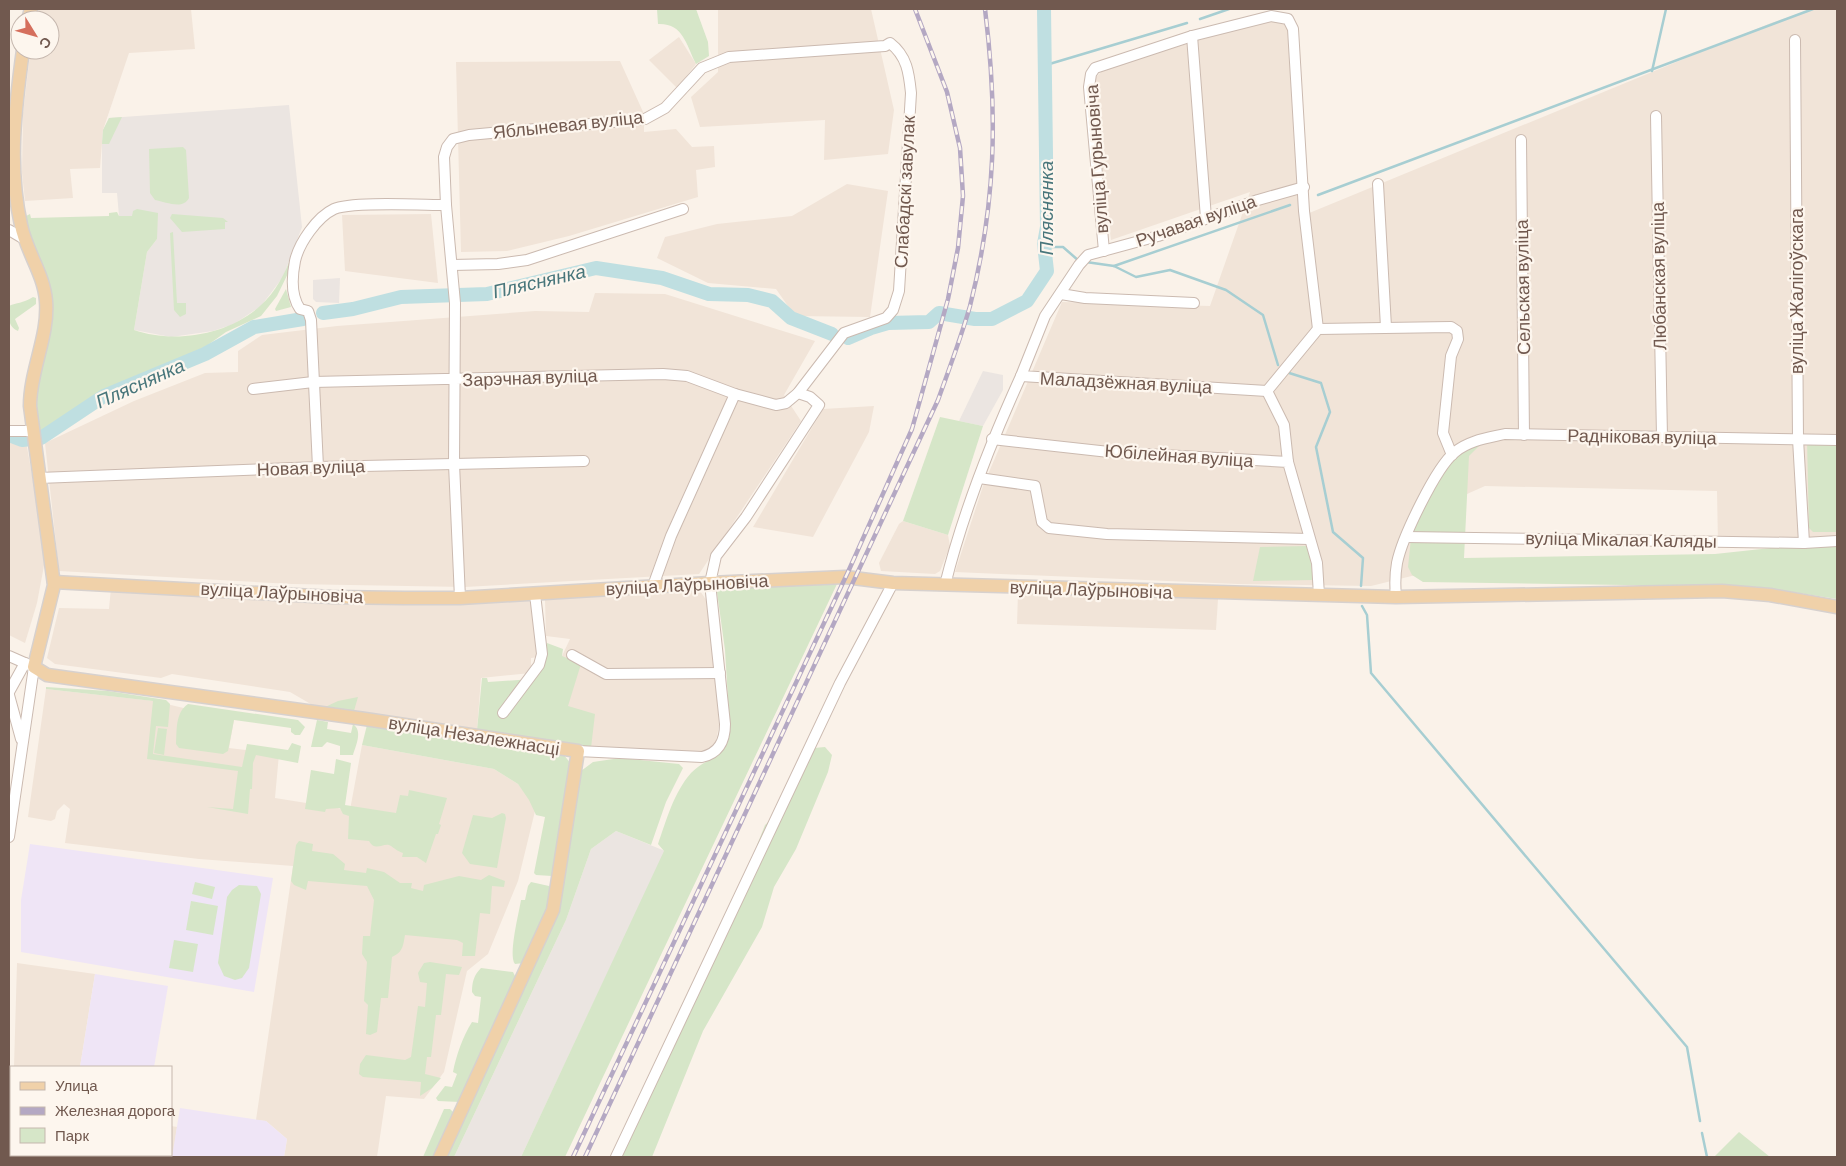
<svg xmlns="http://www.w3.org/2000/svg" width="1846" height="1166" font-family="Barlow,sans-serif">
<style>
.residential{fill:#f1e4d8}
.industrial{fill:#ebe5e1}
.education{fill:#efe5f6}
.green{fill:#d6e6c8}
.lines{fill:none;stroke-linecap:round;stroke-linejoin:round}
.stream{stroke:#a7ced2;stroke-width:2.5}
.river{stroke:#bfdfe1;stroke-width:14}
.minor-casing{stroke:#cbbab0;stroke-width:12}
.major-casing{stroke:#d7d1ce;stroke-width:15}
.minor{stroke:#fff;stroke-width:10}
.major{stroke:#f0d1a9;stroke-width:12}
.rail-casing{stroke:#b4a8c3;stroke-width:4.5}
.rail{stroke:#fdf6ee;stroke-width:2.5;stroke-dasharray:8;stroke-linecap:butt}
.labels{text-anchor:middle;stroke-width:4.5;stroke-linejoin:round;paint-order:stroke}
.street-label{font-size:18px;fill:#71594f;stroke:#fdf6ee}
.water-label{font-size:19px;font-style:italic;fill:#48767b;stroke:#fdf6ee}
</style>
<rect width="100%" height="100%" fill="#faf2e9"/>
<g class="residential">
<path d="M39 9H191L195 49 129 53 103 130 100 168 70 169 73 198 25 201 22 173 23 114 29 62 31 50H50V20H36Z"/>
<path d="M718 9H871L894 110 888 154 824 160 825 120 700 127 691 97 718 72Z"/>
<path d="M1812 9H1837V540L1718 544 1717 491 1485 486 1449 502 1432 571 1371 586 1238 584 955 572 983 486 1062 302 1210 306 1250 192 1111 240 1093 95 1095 78 1104 69 1269 19H1283L1290 29 1302 216 1771 23Z"/>
<path d="M679 37 696 64 677 88 649 60Z"/>
<path d="M620 61 644 114V132L676 129 692 147 714 146 715 167 696 170 698 197 569 236 507 251 461 252 456 62Z"/>
<path d="M847 184 888 191 870 317 795 316 776 289 708 283 657 258 665 237 717 224 792 216Z"/>
<path d="M431 214 438 283 345 271 342 215Z"/>
<path d="M595 293 665 294 815 341 784 395 801 421 699 574 465 587 292 584 59 571 45 443 134 401 205 373 238 372V351L262 335 337 326 535 311 589 312Z"/>
<path d="M874 406 869 432 813 537 753 527 823 409Z"/>
<path d="M9 438 26 441 46 555 37 603 25 643 9 635Z"/>
<path d="M903 521 948 535 950 546 940 571 935 574 881 571 879 563 899 524Z"/>
<path d="M111 588 391 604 533 600 538 657 531 658V673L481 678 477 730 321 710 290 692 172 674 161 678 55 664 47 658 59 608 109 609Z"/>
<path d="M700 591 709 604 719 725 715 747 706 752 591 748 567 706 562 656 570 639 546 636 545 599Z"/>
<path d="M1018 593 1218 599 1216 630 1017 624Z"/>
<path d="M46 689 154 701 234 720 229 748 279 754 275 798 350 810 362 745 494 769 518 784 536 807 518 881 488 954 467 971 444 1072 424 1099 386 1096 377 1157H284L287 1139 266 1121 256 1120 293 866 199 859 65 843 70 809 64 804 57 811 55 819 51 821 28 817Z"/>
<path d="M17 963 95 974 80 1067H14Z"/>
<path d="M171 1126 177 1127 173 1157H57V1155H171Z"/>
</g>
<g class="industrial">
<path d="M289 105 302 227 283 277 261 306 234 324 213 331 171 337 134 330 147 252 157 239 132 216H119L117 193H102V144L103 130 109 118Z"/>
<path d="M340 278 339 303 316 302 313 299V280Z"/>
<path d="M983 371 1003 375V390L983 426 959 421Z"/>
<path d="M616 831 665 851 521 1157H454L566 920 591 849Z"/>
</g>
<g class="education">
<path d="M30 844 273 878 254 992 21 952V900Z"/>
<path d="M95 974 168 986 154 1067H80Z"/>
<path d="M180 1108 266 1121 287 1139 284 1157H172Z"/>
</g>
<g class="green">
<path d="M657 9H696L708 42 709 56 696 64C686 44 683 23 658 24Z"/>
<path d="M122 117 109 144H102L103 130 109 118Z"/>
<path d="M183 147 186 150 189 198C183 210 166 202 155 200L150 193 149 149Z"/>
<path d="M137 209 158 213 157 239 147 252 134 330C174 344 228 335 260 306 276 292 285 273 292 255L296 257 277 296 261 316 226 332 191 357V359L104 396 76 417 39 438 35 404 36 387 48 335 26 216 30 214 31 218 109 216V213L117 212 119 216H132L133 211Z"/>
<path d="M172 214 223 218 228 222H225V229L182 232 170 218Z"/>
<path d="M173 232 177 303H186V314L180 317 174 310 170 233Z"/>
<path d="M286 289 291 307 276 311 275 309Z"/>
<path d="M33 297 36 298V304L15 319 19 328 18 331C7 326 9 317 9 306 17 302 22 304 33 297Z"/>
<path d="M940 417 983 426 948 535 903 521Z"/>
<path d="M1811 435H1837V532H1813L1809 528 1807 440Z"/>
<path d="M1488 437 1469 456 1464 558 1715 554 1837 541V599L1760 587 1423 582 1412 575 1408 567 1412 529 1451 457Z"/>
<path d="M1306 546 1309 548 1313 580 1253 581 1260 547Z"/>
<path d="M837 584 565 1157H521L664 851 658 844C666 821 674 792 691 773 708 756 723 761 730 732L725 650 717 592 720 589 728 587Z"/>
<path d="M547 643 563 649 562 656 581 664 568 706 595 714 591 748 477 730 482 678H487L488 682 533 679 546 655Z"/>
<path d="M46 687 108 691 166 700 170 704 168 727 156 726 153 754 242 767 247 744 288 750 292 743 301 746 298 763 256 755 253 763 252 789H250L248 814 207 807 233 809 238 771 147 759 153 701 46 689Z"/>
<path d="M358 697 354 711 323 708 338 701Z"/>
<path d="M188 704 298 720 305 727 300 735H295L291 732V728L234 720 228 751 223 754 179 748 176 744C177 730 175 713 188 704Z"/>
<path d="M317 720 328 722 327 729 351 733 353 724C363 731 356 745 353 755H340V746L327 742 322 747H311Z"/>
<path d="M367 725 564 755 571 764 552 876 536 875 534 873 545 817 536 815 529 800 518 784 494 769 362 745Z"/>
<path d="M158 728 167 729 164 755 154 753Z"/>
<path d="M825 747 832 755 828 772 796 849 774 887 762 927 703 1031 652 1157H621L760 865 757 845 765 825 777 814 814 748Z"/>
<path d="M620 758 679 764 683 768 666 802 651 845 616 831 591 849 566 920 454 1157H445L558 910 581 771 593 762Z"/>
<path d="M336 759 351 763 345 805 396 813 400 795 408 796 409 790 447 798 439 824 441 825 438 834H436L426 863 417 857H402L403 853C397 851 394 848 391 846 384 841 376 853 369 841L348 839 349 816 343 814 340 808 326 809 325 812 305 809 311 770 334 774Z"/>
<path d="M502 813 505 814 506 818 497 868 470 864 462 853 473 815 492 818Z"/>
<path d="M299 841 313 844 312 851 333 854 345 864 344 870 366 873 367 868 384 872 400 883H412L411 888 423 891 424 885 459 876 481 880 489 875 505 881 504 887 492 886 490 914 480 913 475 956H462L463 943 457 940 405 935C403 946 403 952 392 957L388 998H381L377 1032 370 1035 366 1034 368 1005 364 1001 367 962 362 954 363 936H370L374 900 367 886 308 881 306 890 294 885 291 881 296 845Z"/>
<path d="M195 882 215 887 212 899 192 894Z"/>
<path d="M531 882 549 886C556 905 532 945 524 963L515 964C508 955 519 913 521 900H525L528 886Z"/>
<path d="M239 885 257 886 261 894 249 968 242 978 235 980 224 976 218 963 227 897 232 890Z"/>
<path d="M191 901 218 906 213 935 186 930Z"/>
<path d="M174 940 198 944 193 972 169 968Z"/>
<path d="M430 962 462 967 459 975 446 974 441 1015H436L431 1057H427L425 1074 441 1078 432 1088 420 1096 421 1082 363 1077 359 1074 360 1064 366 1055 405 1060 411 1057 418 1006 425 1007 427 983 420 982 418 973 424 963Z"/>
<path d="M481 968 513 972 517 980 460 1102 438 1101 436 1098 445 1086 452 1087 457 1074 453 1072C456 1056 463 1036 472 1022L478 1023 481 997 475 996 472 992C472 982 474 975 481 968Z"/>
<path d="M444 1109H450L455 1114 435 1157H423Z"/>
<path d="M1739 1132 1770 1157H1714Z"/>
</g>
<g class="lines">
<g class="stream">
<path d="M1200 19 1229 9"/>
<path d="M1046 65 1187 23"/>
<path d="M1652 71 1666 9"/>
<path d="M1318 195 1813 9"/>
<path d="M1044 244 1050 247H1063L1079 261"/>
<path d="M1086 262 1114 266 1136 277 1170 270 1226 290 1263 315 1278 365"/>
<path d="M1114 266 1290 205"/>
<path d="M1286 372 1321 383 1330 412 1316 447 1333 532 1363 558 1361 586"/>
<path d="M1362 606 1367 615 1371 673 1687 1047 1700 1121"/>
<path d="M1702 1133 1707 1157"/>
</g>
<g class="river">
<path d="M323 313 353 309 401 297 487 294 596 268 662 278 709 294 748 295 772 301 791 318 832 334"/>
<path d="M848 338 871 328 888 323 929 322 939 313 975 319H992L1027 301 1047 271 1044 244 1047 227 1044 9"/>
<path d="M9 435 22 440 41 438 104 396 205 354 254 327 303 319"/>
</g>
<g class="minor-casing">
<g id="minor">
<path d="M1192 36 1206 218"/>
<path d="M1795 40 1798 439 1804 543"/>
<path d="M1656 116 1662 437"/>
<path d="M1521 140 1524 435"/>
<path d="M1378 184 1386 327"/>
<path d="M9 230 26 240"/>
<path d="M1104 251 1089 87 1091 74 1095 68 1192 36 1271 16 1288 19 1293 29 1304 211 1318 329"/>
<path d="M452 265 498 264 527 260 683 209"/>
<path d="M1061 294 1085 298 1194 303"/>
<path d="M253 389 313 382 663 374 687 376 735 394 776 405 786 403 798 393 844 333 886 318 893 310 899 291 911 93C909 73 907 56 890 43L885 46 729 57 702 68 665 108 645 119 469 135 453 139 447 147 444 157 446 205 455 303 454 464 460 598"/>
<path d="M1267 391 1021 376 1045 316 1079 265 1088 255 1158 236 1258 200 1304 187"/>
<path d="M1267 391 1318 329 1451 327 1457 331 1458 339 1451 356 1443 433 1452 455"/>
<path d="M1267 391 1284 425 1288 462"/>
<path d="M9 431H32"/>
<path d="M992 439 1109 452 1288 462 1317 563 1319 595"/>
<path d="M318 467 311 320 308 311 300 309C291 296 292 276 295 261 299 243 317 217 334 209 351 201 423 205 446 205"/>
<path d="M39 478 318 467 584 461"/>
<path d="M979 478 1035 486 1042 522 1049 528 1107 534 1309 539"/>
<path d="M1406 537 1804 543 1837 541"/>
<path d="M945 585C963 512 990 444 1021 376"/>
<path d="M653 586 671 536 735 394"/>
<path d="M1396 597C1395 586 1395 574 1397 563 1402 538 1436 467 1455 452 1470 440 1488 438 1505 434L1837 440"/>
<path d="M572 655 606 674 720 673"/>
<path d="M9 656 34 667 9 837"/>
<path d="M9 692 25 663"/>
<path d="M9 695 21 739"/>
<path d="M503 713 539 665 542 654 535 594"/>
<path d="M578 751 702 757C719 753 725 741 725 724L710 583 716 556 746 517 819 405 810 397 798 393"/>
<path d="M616 1157 840 683 893 583"/>
</g>
</g>
<g class="major-casing">
<g id="major">
<path d="M28 20 31 9"/>
<path d="M23 50C15 108 8 167 21 225 26 251 44 274 46 301 49 336 30 370 30 406L54 585 34 667 47 675 365 719 578 751 553 910 440 1157"/>
<path d="M54 582 332 597 404 598H460L710 583 845 577 893 583 1396 597 1722 591 1770 595 1837 607"/>
</g>
</g>
<use href="#minor" class="minor"/>
<use href="#major" class="major"/>
<g class="rail-casing">
<g id="rail">
<path d="M573 1157 848 572 912 429 948 299 958 248 963 196 960 148 947 92 915 9"/>
<path d="M585 1157 938 400C949 369 961 338 970 306 996 203 998 114 985 9"/>
</g>
</g>
<use href="#rail" class="rail"/>
</g>
<g class="labels">
<g class="street-label">
<text transform="translate(568 125) rotate(-6)" y="6">Яблыневая вуліца</text>
<text transform="translate(1097 159) rotate(-94)" y="6">вуліца Гурыновіча</text>
<text transform="translate(905 192) rotate(-87)" y="6">Слабадскі завулак</text>
<text transform="translate(1196 221) rotate(-19)" y="6">Ручавая вуліца</text>
<text transform="translate(1659 276) rotate(-91)" y="6">Любанская вуліца</text>
<text transform="translate(1523 287) rotate(-91)" y="6">Сельская вуліца</text>
<text transform="translate(1797 291) rotate(-90)" y="6">вуліца Жалігоўскага</text>
<text transform="translate(530 378) rotate(-2)" y="6">Зарэчная вуліца</text>
<text transform="translate(1126 383) rotate(3)" y="6">Маладзёжная вуліца</text>
<text transform="translate(1642 437) rotate(1)" y="6">Радніковая вуліца</text>
<text transform="translate(1179 456) rotate(4)" y="6">Юбілейная вуліца</text>
<text transform="translate(311 468) rotate(-2)" y="6">Новая вуліца</text>
<text transform="translate(1621 540) rotate(1)" y="6">вуліца Мікалая Каляды</text>
<text transform="translate(687 585) rotate(-3)" y="6">вуліца Лаўрыновіча</text>
<text transform="translate(1091 590) rotate(2)" y="6">вуліца Лаўрыновіча</text>
<text transform="translate(282 593) rotate(3)" y="6">вуліца Лаўрыновіча</text>
<text transform="translate(474 736) rotate(9)" y="6">вуліца Незалежнасці</text>
</g>
<g class="water-label">
<text transform="translate(1046 208) rotate(-90)" y="7">Пляснянка</text>
<text transform="translate(539 281) rotate(-13)" y="7">Пляснянка</text>
<text transform="translate(140 383) rotate(-24)" y="7">Пляснянка</text>
</g>
</g>
<rect width="1846" height="1166" fill="none" stroke="#71594f" stroke-width="20"/>
<rect x="10" y="1066" width="162" height="90" fill="#fdf6ee" stroke="#c5b7ae"/>
<rect x="20" y="1082" width="25" height="8" fill="#f0d1a9" stroke="#c5b7ae"/>
<text x="55" y="1091" font-size="15" fill="#71594f">Улица</text>
<rect x="20" y="1107" width="25" height="8" fill="#b4a8c3" stroke="#c5b7ae"/>
<text x="55" y="1116" font-size="15" fill="#71594f">Железная дорога</text>
<rect x="20" y="1128" width="25" height="15" fill="#d6e6c8" stroke="#c5b7ae"/>
<text x="55" y="1141" font-size="15" fill="#71594f">Парк</text>
<g transform="translate(35 35) rotate(127)"><circle r="24" fill="#fdf6ee" stroke="#c5b7ae"/>
<path d="M0-4L9 19L0 12L-9 19Z" fill="#d56f5d"/>
<text y="-8" font-size="14" font-weight="bold" text-anchor="middle" fill="#71594f">С</text>
</g>
</svg>
